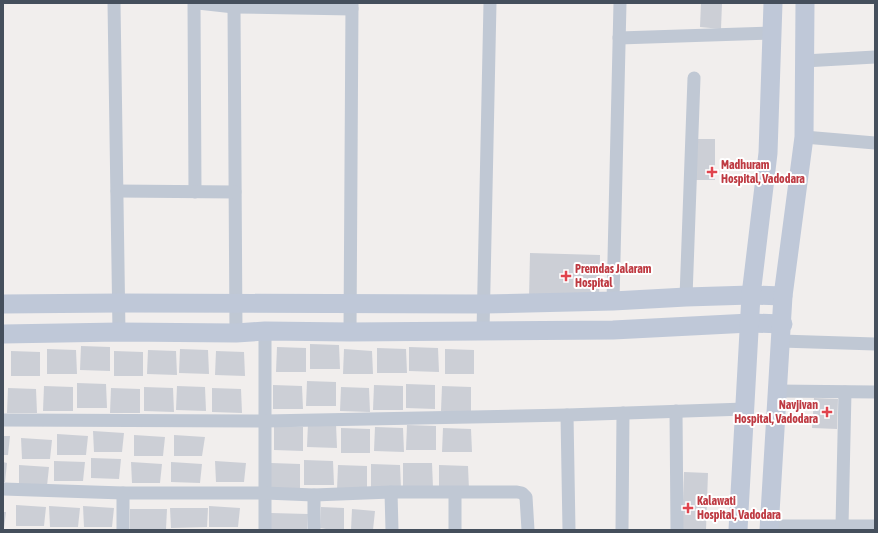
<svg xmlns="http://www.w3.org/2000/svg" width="878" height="533" font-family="'Asap Condensed',sans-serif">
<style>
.building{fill:#cccfd6}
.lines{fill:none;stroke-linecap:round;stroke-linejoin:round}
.street{stroke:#c0c8d4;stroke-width:13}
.secondary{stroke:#bfc8d8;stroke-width:19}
.health-dot{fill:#e0444e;stroke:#fff;stroke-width:1.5}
.labels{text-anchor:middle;stroke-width:4;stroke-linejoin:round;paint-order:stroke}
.health-label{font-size:12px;font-weight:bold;fill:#be3a42;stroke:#fff;text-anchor:start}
</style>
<rect width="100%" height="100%" fill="#f1eeed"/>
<g class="building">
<path d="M701 3H722L721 29 700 27Z"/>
<rect x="696" y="139" width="19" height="41"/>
<path d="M530 253 600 255 599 301 529 299Z"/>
<path d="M310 344 339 345 340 369H310Z"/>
<path d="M81 346 110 347V371L80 370Z"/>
<path d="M277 347 306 348V372H276Z"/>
<path d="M409 347 438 348 439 372 409 371Z"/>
<path d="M377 348 406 349 407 373H377Z"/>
<path d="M47 349 76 350 77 374H47Z"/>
<path d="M180 349 208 350 209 374 179 373Z"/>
<path d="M344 349 372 351 373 374H343Z"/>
<path d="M445 349 474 350V374H445Z"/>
<path d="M148 350 176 351 177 375 147 374Z"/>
<path d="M11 351 40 352V376H11Z"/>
<path d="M114 351 143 352V376H114Z"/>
<path d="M216 351 244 352 245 376 215 375Z"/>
<path d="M307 381 336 382V406H306Z"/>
<path d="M77 383 106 384 107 408H77Z"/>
<path d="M406 384 435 385V409L406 408Z"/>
<path d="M273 385 302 386 303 409H273Z"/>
<path d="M374 385 403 386V410H373Z"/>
<path d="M44 386 73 387V411H43Z"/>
<path d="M177 386 205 387 206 411 176 410Z"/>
<path d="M442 386 471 387V411H441Z"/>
<path d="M144 387 173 388 174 412 144 411Z"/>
<path d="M341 387 369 388 370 412 340 411Z"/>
<path d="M8 388 36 389 37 413H7Z"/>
<path d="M111 388 140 389V413H110Z"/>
<path d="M212 388 241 389 242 413 212 412Z"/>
<path d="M814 398 838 399 837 429 812 428Z"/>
<path d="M308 423 336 424 337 448 307 447Z"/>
<path d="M407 425 436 426V450H406Z"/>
<path d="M274 426 303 427V451L274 450Z"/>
<path d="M375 427 403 428 404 452 374 451Z"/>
<path d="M341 428 370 429V453H341Z"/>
<path d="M443 428 471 429 472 452H442Z"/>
<path d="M93 431 124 433 122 452H94Z"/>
<path d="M57 434 88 436 86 455H57Z"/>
<path d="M134 435 165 437 163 456H134Z"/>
<path d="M174 435 205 437 202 456H174Z"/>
<path d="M3 436H10L8 455H3Z"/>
<path d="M21 438 52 440 50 459H22Z"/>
<path d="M91 458 121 459 119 479 91 478Z"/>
<path d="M304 460 333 461 334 485H304Z"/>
<path d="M54 461 85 462 83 481H54Z"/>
<path d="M215 461 246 463 244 482H216Z"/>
<path d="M3 462 7 463 5 482H3Z"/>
<path d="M131 462 162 464 160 483H132Z"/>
<path d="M171 462 202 464 200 483 171 482Z"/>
<path d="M271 463 300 464V488H270Z"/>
<path d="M403 463H432L433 488 403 487Z"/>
<path d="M371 464 400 465 401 489 371 488Z"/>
<path d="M19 465 49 467 47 486 19 485Z"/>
<path d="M338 465 367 466V490H337Z"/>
<path d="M439 465 468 466 469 490 439 489Z"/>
<path d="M684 472 708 473 706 530H682Z"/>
<path d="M16 505 46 507 44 526H16Z"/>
<path d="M49 506 80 508 78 527H50Z"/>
<path d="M83 506 114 508 112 527H84Z"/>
<path d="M209 506 240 508 238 527H209Z"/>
<path d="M321 507 344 508V530H332L320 528Z"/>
<path d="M170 508H208L207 527 171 528Z"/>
<path d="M130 509H167L166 529H130Z"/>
<path d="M352 509 375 511 373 530H351Z"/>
<path d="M3 512H6L4 528H3Z"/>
<path d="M271 513 308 514 307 530H271Z"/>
</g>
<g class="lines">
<g class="street">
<path d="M114 3 119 332"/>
<path d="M194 3 195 192"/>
<path d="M198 3 234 7 352 9"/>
<path d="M234 7 236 333"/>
<path d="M619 38 772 33"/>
<path d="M804 61 875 57"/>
<path d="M804 137 875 143"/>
<path d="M117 191 235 192"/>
<path d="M686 297 694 78"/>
<path d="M613 301 620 3"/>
<path d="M265 331V530"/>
<path d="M483 331 490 3"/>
<path d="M350 332 352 3"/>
<path d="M781 341 875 344"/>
<path d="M777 391 875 392"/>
<path d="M676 411 677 530"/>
<path d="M567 415 569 530"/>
<path d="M3 420 265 421 567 415 745 409"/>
<path d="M3 489 123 493H265L314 495 391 492H517L522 493 526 497 528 530"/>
<path d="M391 492 392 530"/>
<path d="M455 493V530"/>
<path d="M314 495V530"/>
<path d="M770 526H875"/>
<path d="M842 526 845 392"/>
<path d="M123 530V493"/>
<path d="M622 530 623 413"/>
</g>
<g class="secondary">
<path d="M3 304 119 303 484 304 613 301 686 297 751 295 783 296"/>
<path d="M3 334 119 332 236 333 265 331 350 332 613 330 750 323 783 324"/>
<path d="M738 530 751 295 768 153 773 3"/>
<path d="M769 530 783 296 804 137 805 3"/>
</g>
</g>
<g class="health-dot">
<path d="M710 166h4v4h4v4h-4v4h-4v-4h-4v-4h4z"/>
<path d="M564 270h4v4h4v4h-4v4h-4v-4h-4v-4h4z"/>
<path d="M825 406h4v4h4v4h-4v4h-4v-4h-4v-4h4z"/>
<path d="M686 502h4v4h4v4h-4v4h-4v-4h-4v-4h4z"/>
</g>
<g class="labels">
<g class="health-label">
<text x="721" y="169">Madhuram<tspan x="721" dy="14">Hospital, Vadodara</tspan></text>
<text x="575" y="273">Premdas Jalaram<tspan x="575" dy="14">Hospital</tspan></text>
<text x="818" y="409" text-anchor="end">Navjivan<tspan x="818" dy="14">Hospital, Vadodara</tspan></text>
<text x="697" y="505">Kalawati<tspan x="697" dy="14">Hospital, Vadodara</tspan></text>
</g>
</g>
<rect width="878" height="533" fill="none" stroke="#454f5c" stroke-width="8"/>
</svg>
